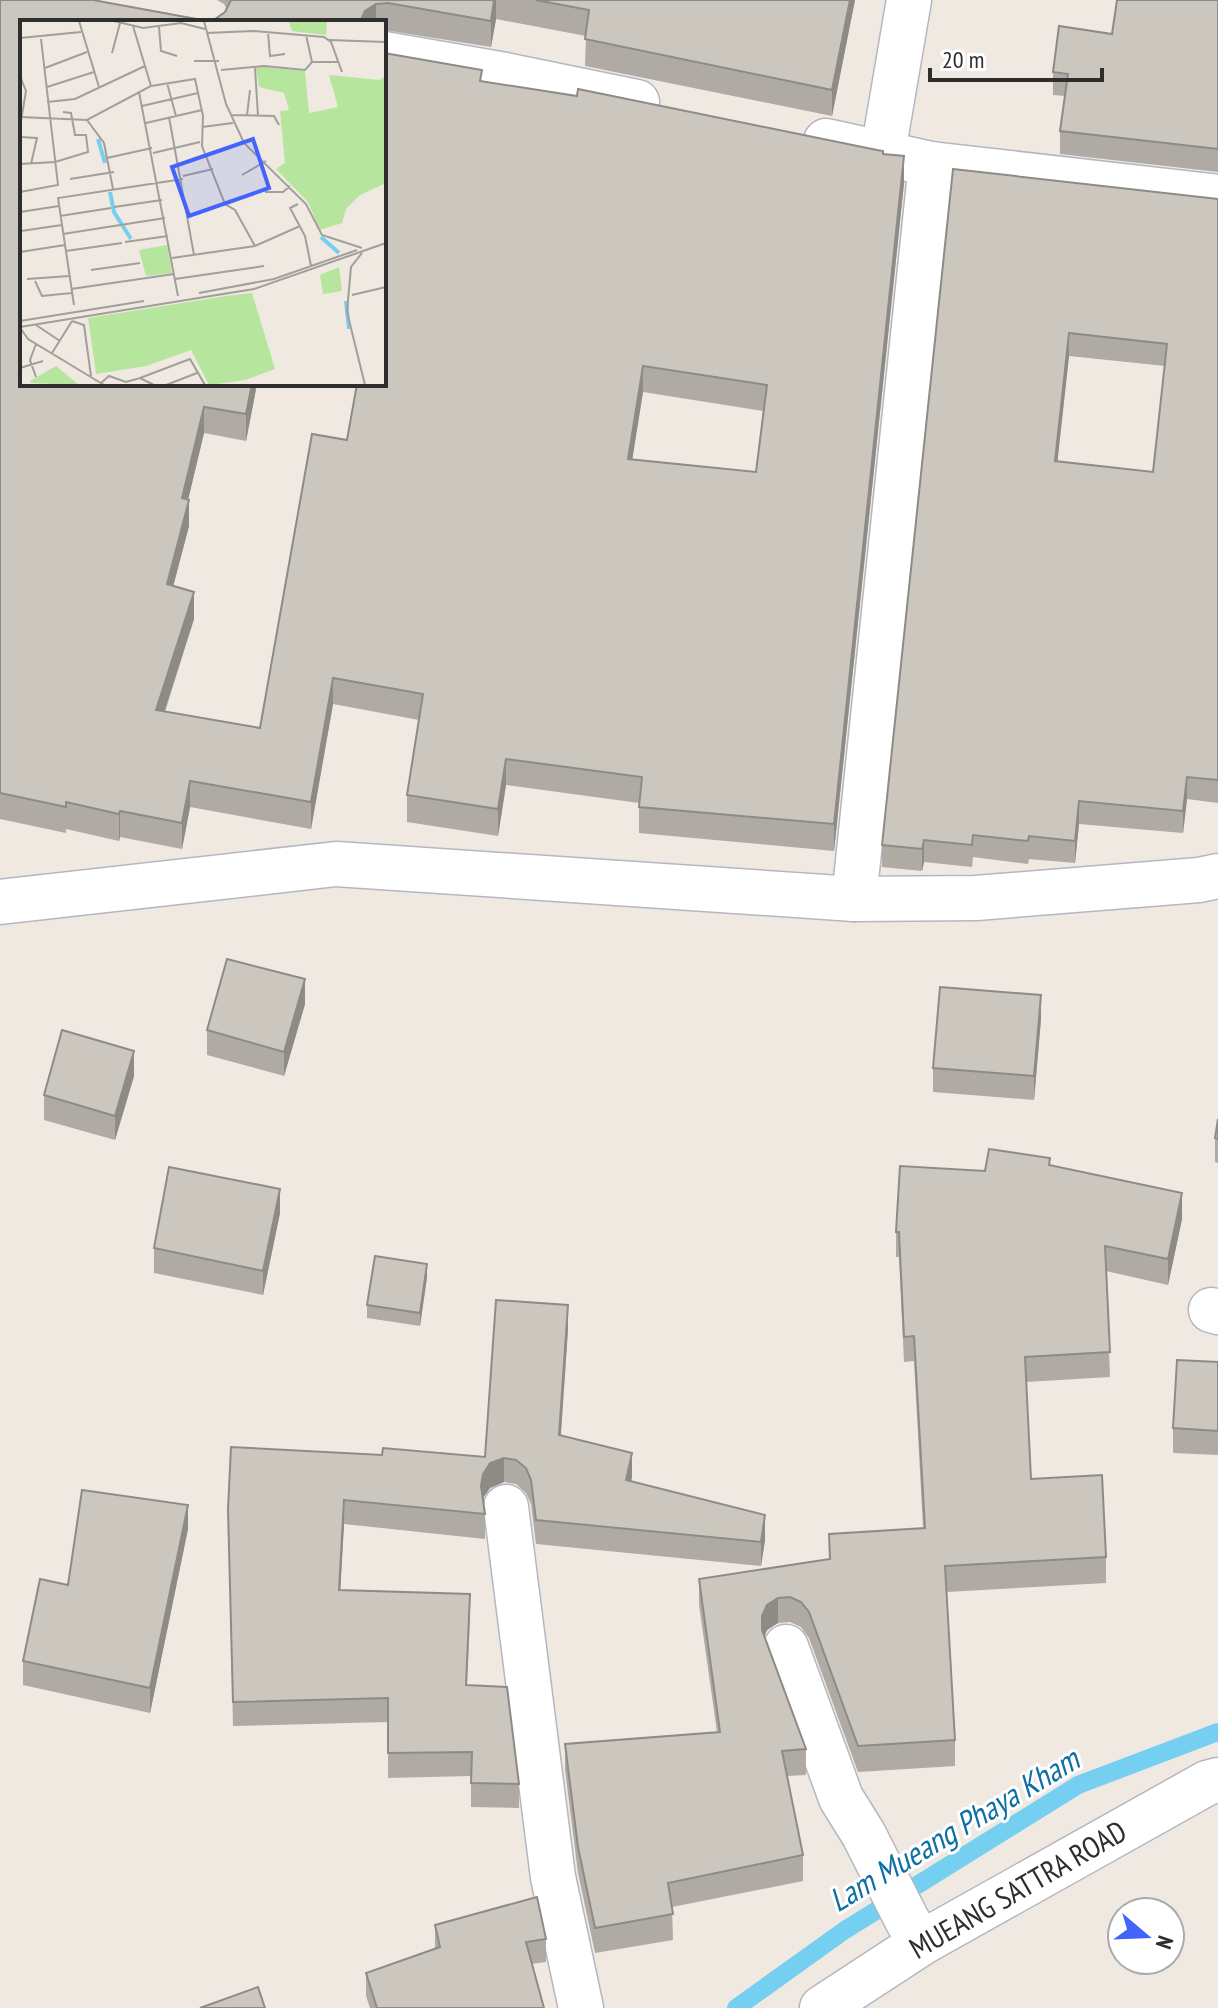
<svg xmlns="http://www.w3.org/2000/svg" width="1218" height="2008" font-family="'PT Sans Narrow',sans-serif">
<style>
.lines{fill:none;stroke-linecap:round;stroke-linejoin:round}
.stream{stroke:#75cff0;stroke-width:18}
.street-casing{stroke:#b4b7c1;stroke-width:47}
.street{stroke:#fff;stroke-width:44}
.wall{fill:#afaba4;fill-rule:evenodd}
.shaded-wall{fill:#8e8b86}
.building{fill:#cbc7bf;stroke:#8e8b86;stroke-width:2;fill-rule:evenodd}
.labels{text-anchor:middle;stroke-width:6;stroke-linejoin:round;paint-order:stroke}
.street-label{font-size:30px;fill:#2e2e2e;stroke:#fff}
.water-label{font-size:32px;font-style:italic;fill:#0d6fa3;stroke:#fff}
.inset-river{fill:none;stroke:#75cff0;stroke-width:4}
.inset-road{fill:none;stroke:#a29e99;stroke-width:2}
.view{fill:#4264fb;fill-opacity:0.15;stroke:#4264fb;stroke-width:4}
.inset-edge{fill:none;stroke:#2e2e2e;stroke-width:4}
</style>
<rect width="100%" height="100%" fill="#efe9e1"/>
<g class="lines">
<path class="stream" d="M736 2008 845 1930 1078 1785 1218 1732"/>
<g class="street-casing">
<g id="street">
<path d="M384 54 505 75 637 102"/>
<path d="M826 141 931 164 1218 197"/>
<path d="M883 152 909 0"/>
<path d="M854 899 931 164"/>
<path d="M0 902 336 864 854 899 976 898 1199 880 1218 876"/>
<path d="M1211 1310 1218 1312"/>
<path d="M506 1507 553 1877 581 2008"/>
<path d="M786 1647 841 1798 864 1835 908 1922 923 1942"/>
<path d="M822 2008 923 1942 1207 1783 1218 1780"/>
</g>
</g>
<use href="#street" class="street"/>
</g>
<g class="wall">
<path d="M0 0 202 20 215 19 225 12 227 9 224 4 217 0H855L832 116 585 66 586 36 496 19 491 47 384 30V22H22V384H257L246 441 204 433 188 500 189 526 173 586 194 619 165 712 260 728 347 440 482 82 883 154 904 183 834 851 639 833V803L506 785 498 836 407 822V795L419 720 333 704 311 829 190 807 182 849 120 837 119 841 66 829V833L0 819ZM643 392 763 411 756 472 632 460Z"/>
<path d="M1218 0V172L1060 154V131L1065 96 1053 95V72L1112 34Z"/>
<path d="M953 169 1218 199V803L1187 799 1183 833 1079 824 1075 863 1029 859 1028 864 973 857 972 867 924 862 922 871 882 867V845ZM1069 356 1165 366 1153 472 1057 462Z"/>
<path d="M305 1004 284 1076 207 1055V1030Z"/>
<path d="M1041 1019 1034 1100 933 1092V1068Z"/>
<path d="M134 1076 115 1140 44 1120V1095Z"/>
<path d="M1218 1119V1163L1215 1162V1138Z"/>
<path d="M1050 1165 1182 1219 1168 1285 1106 1271 1110 1377 1026 1382 1031 1479 1106 1557V1583L947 1592 955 1740V1766L858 1772 809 1638 801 1627 790 1622 778 1623 767 1630 765 1636 806 1749V1775L787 1776 803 1855V1881L672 1907 673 1940 595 1953 578 1873 565 1770V1744L717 1732 699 1605V1579L829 1559V1534L923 1528 914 1361 904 1362 899 1257H896V1232L985 1171Z"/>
<path d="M280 1213 263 1295 154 1273V1248Z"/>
<path d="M427 1277 420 1326 367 1318V1305Z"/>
<path d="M568 1329 561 1435 632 1477 631 1481 765 1540 761 1566 536 1544 531 1504 526 1493 516 1484 504 1482 490 1488 483 1498 485 1514V1539L344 1524 340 1590 470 1618 467 1685 519 1784V1808L471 1807V1776L388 1778V1722L233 1726 228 1509 382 1455 485 1457Z"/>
<path d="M1218 1362V1455L1173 1453V1428Z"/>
<path d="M188 1529 150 1713 23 1685V1661L68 1585Z"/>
<path d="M435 1925 546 1939V1962L532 1964 544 2008H370L366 1996V1973L435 1949Z"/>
</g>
<g class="shaded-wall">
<path d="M494 0H496V19L491 47V21Z"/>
<path d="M850 0H855L832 116V90Z"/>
<path d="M376 4V22H360L365 11Z"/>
<path d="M904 156V183L834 851V824Z"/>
<path d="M1069 333V356L1055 484V461Z"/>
<path d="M643 366V392L628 486V459Z"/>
<path d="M252 384H257L246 441V414Z"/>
<path d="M204 407V433L182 525V498Z"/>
<path d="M189 500V526L167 610V584Z"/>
<path d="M194 592V619L156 737V710Z"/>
<path d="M333 678V704L311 829V802Z"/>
<path d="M506 759V785L498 836V809Z"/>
<path d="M1187 777V799L1183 833V811Z"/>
<path d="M190 781V807L182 849V823Z"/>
<path d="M1079 801V824L1075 863V841Z"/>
<path d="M120 811V837L119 841V814Z"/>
<path d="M924 840V862L922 871V849Z"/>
<path d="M305 979V1004L284 1076V1052Z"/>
<path d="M1041 995V1019L1034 1100V1076Z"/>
<path d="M134 1051V1076L115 1140V1116Z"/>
<path d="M280 1189V1213L263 1295V1271Z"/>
<path d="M1182 1193V1219L1168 1285V1259Z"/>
<path d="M427 1264V1277L420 1326V1313Z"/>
<path d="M568 1305V1329L559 1459V1435Z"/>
<path d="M632 1453V1477L626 1504V1480Z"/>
<path d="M504 1458V1482L490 1488 483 1498 481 1486 483 1474 490 1463Z"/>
<path d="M344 1500V1524L339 1614V1590Z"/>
<path d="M188 1505V1529L150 1713V1688Z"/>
<path d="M765 1515V1540L761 1566V1542Z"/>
<path d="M778 1598V1623L767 1630 762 1642V1616L767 1605Z"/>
</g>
<g class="building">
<path d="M0 0H93L202 20 215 19 225 12 231 0H494L491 21 388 3 376 4 365 11 360 22H22V384H252L246 414 204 407 182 498 189 500 167 584 194 592 156 710 260 728 312 434 347 440 357 384H384V53L482 70 480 81 577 96 578 89 877 150 883 151V154L904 156 834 824 639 807 642 777 506 759 498 809 407 795 423 694 333 678 311 802 190 781 182 823 120 811 119 814 66 802V807L0 793ZM643 366 767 385 756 472 628 459Z"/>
<path d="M536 0H850L832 90 585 39 589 10Z"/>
<path d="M1117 0H1218V149L1060 131 1068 74 1053 72 1059 26 1112 34Z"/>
<path d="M953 169 1218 199V780L1187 777 1183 811 1079 801 1075 841 1029 836 1028 841 973 835 972 845 924 840 922 849 882 845ZM1069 333 1167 344 1153 472 1055 461Z"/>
<path d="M227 959 305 979 284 1052 207 1030Z"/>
<path d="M940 987 1041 995 1034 1076 933 1068Z"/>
<path d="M62 1030 134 1051 115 1116 44 1095Z"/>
<path d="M1218 1119V1139L1215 1138Z"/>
<path d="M989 1149 1050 1158 1049 1165 1182 1193 1168 1259 1105 1246 1110 1352 1025 1357 1031 1479 1102 1475 1106 1557 945 1566 955 1740 858 1746 809 1612 801 1602 790 1597 778 1598 767 1605 762 1616V1630L806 1749 782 1751 803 1855 668 1883 673 1914 595 1928 578 1847 565 1744 720 1732 699 1579 830 1559 829 1534 925 1528 914 1336 904 1337 899 1232H896L900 1166 985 1171Z"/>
<path d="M169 1167 280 1189 263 1271 154 1248Z"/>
<path d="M375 1256 427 1264 420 1313 367 1305Z"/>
<path d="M496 1300 568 1305 559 1435 632 1453 626 1480 765 1515 761 1542 536 1520 531 1480 526 1468 516 1460 504 1458 490 1463 483 1474 481 1486 485 1514 344 1500 339 1590 470 1594 466 1685 507 1687 519 1784 471 1783 472 1752 388 1753V1698L233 1702 228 1509 231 1447 382 1455 383 1448 485 1457Z"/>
<path d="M1177 1360 1218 1362V1431L1173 1428Z"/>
<path d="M82 1490 188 1505 150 1688 23 1661 40 1579 68 1585Z"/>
<path d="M537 1897 546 1939 526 1942 544 2008H377L366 1973 440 1947 435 1925Z"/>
<path d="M258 1987 265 2008H200Z"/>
</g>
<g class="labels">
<g class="street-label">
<text transform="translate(1018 1890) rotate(-30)" y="10">MUEANG SATTRA ROAD</text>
</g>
<g class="water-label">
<text transform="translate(954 1830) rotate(-31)" y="11">Lam Mueang Phaya Kham</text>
</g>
</g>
<g transform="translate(20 20)">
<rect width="366" height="366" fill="#efe9e1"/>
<path d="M307 1 306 15 272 11 269 2ZM244 47 285 51 289 93 318 87 309 55 359 60 366 56V163L340 175 326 189 322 203 300 210 288 182 256 149 265 143 260 91 269 90 264 73 239 67 236 48ZM147 225 152 253 126 256 119 230ZM319 247 322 271 303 274 300 255ZM232 273 255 349 225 360 230 351 219 341 206 276ZM36 346 59 365 11 363 10 361Z" fill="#b6e59e"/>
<path d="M206 276 219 340 230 351 225 360 189 365 171 330 126 346 76 354 68 298Z" fill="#b6e59e"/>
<path class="inset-river" d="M78 119 85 143M90 172 94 192 111 219M301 217 319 233M326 281 329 309"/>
<path class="inset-road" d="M59 1 79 67M94 1 123 8 161 3 185 9M184 1 206 84 224 123 286 184 302 215 342 228M139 7 141 31 157 36M248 12 250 36 265 34M187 13 233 11 304 17 311 22 322 52M286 15 292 42M0 18 61 12M309 20 366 22M92 33 100 3M174 41H199M25 48 67 32M235 48 238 96M201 50 244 46 285 50 292 42H318M0 56 6 71 0 107M147 63 156 96M131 66 175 59 183 96 182 126 205 184 215 190 235 226M27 67 74 52M119 72 158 276M27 82 55 79 125 46M122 86 178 73M211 95 254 96 259 105M227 95 230 70M0 97 67 100 131 66 113 6M149 97 174 235M67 100 84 123 93 169M126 103 182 90M182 107 213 103M0 117 17 118 11 144M133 133 180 122M87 138 132 128M0 144 35 142 68 132 66 115H55L51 93 43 92M222 155 246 141M163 156 193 149M50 159 94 152M0 172 38 165 21 19M245 172H263L270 166M278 184 270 188 285 216 291 246M94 187 142 180M0 192 39 186M40 196 91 188M1 211 42 205M43 214 145 198M105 222 148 216M46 231 102 223M0 232 45 225M342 233 331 247 327 292 345 365M152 238 235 226 280 206M71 250 120 243M7 259 49 256M155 259 244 246M15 261 22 276 52 273M51 269 154 254M179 273 254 259 337 230M332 275 366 267M54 285 38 178 163 159M0 301 124 281M52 301 64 305 71 356M16 305 40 321M0 307 234 269 366 223M1 309 8 319 84 365M16 324 10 340 16 357M32 333 52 301M0 348 23 341M120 358 170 339 185 365M81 363 89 356 106 362 120 358 134 365M146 365 177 353"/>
<path class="view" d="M233 119 249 168 169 196 152 147Z"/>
<rect width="366" height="366" class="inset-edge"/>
</g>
<g transform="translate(1146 1936) rotate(109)"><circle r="38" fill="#ffffff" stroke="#ababab" stroke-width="2"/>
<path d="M0-6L14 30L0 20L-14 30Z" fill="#4264fb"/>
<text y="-12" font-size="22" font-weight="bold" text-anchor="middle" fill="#2e2e2e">N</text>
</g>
<path d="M930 68v12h172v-12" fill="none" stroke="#2e2e2e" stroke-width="4"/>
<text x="942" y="68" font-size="24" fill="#2e2e2e" stroke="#ffffff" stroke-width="6" paint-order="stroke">20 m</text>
</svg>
